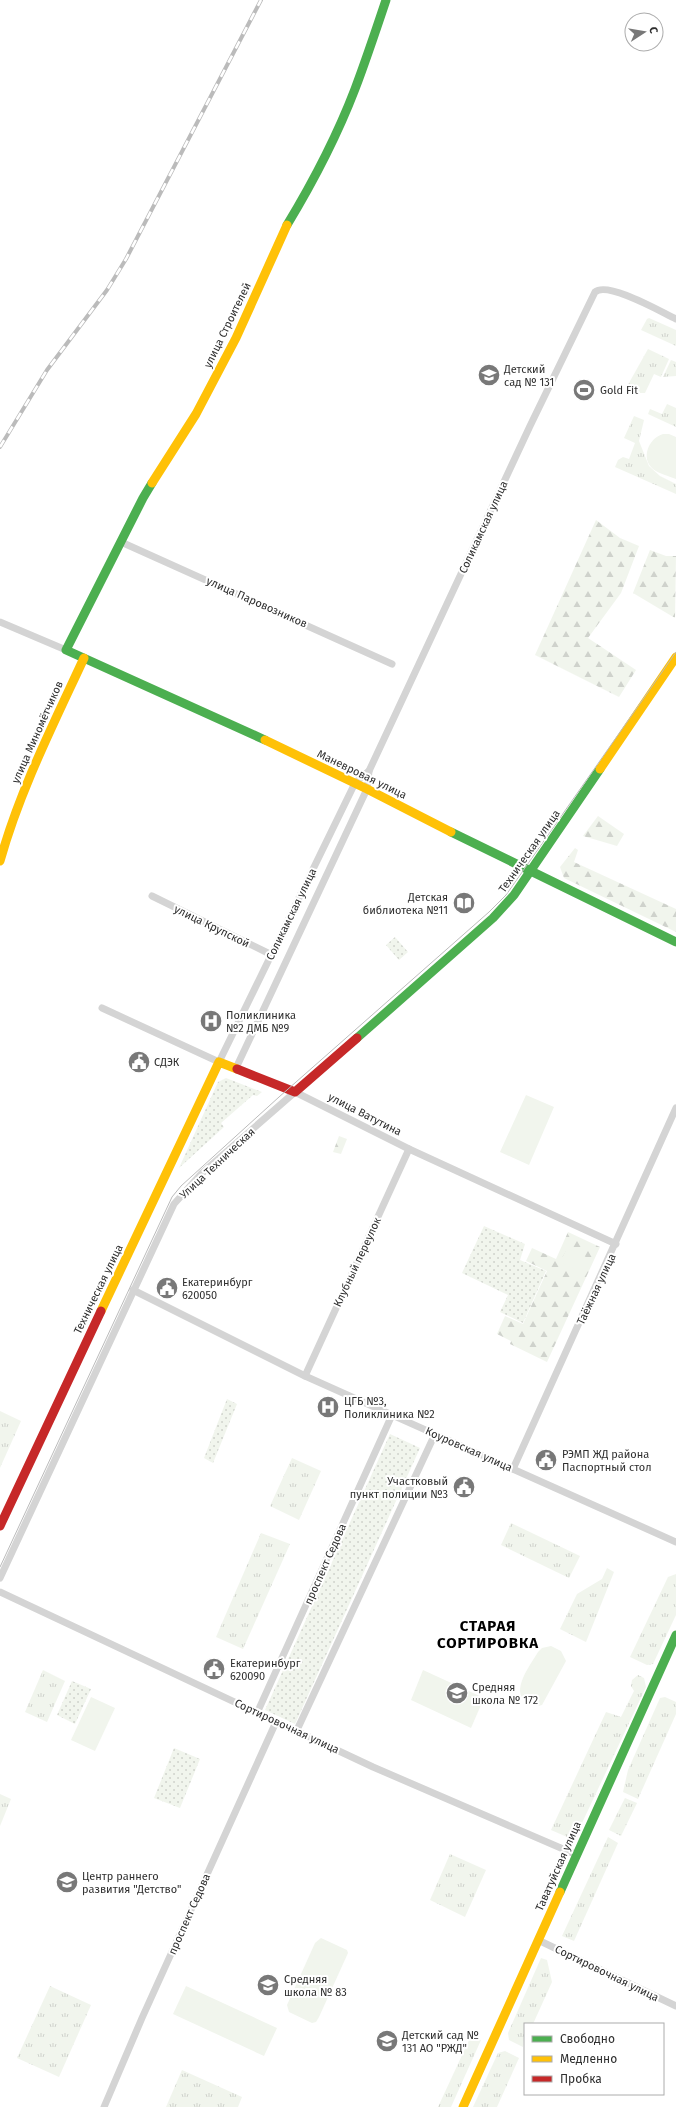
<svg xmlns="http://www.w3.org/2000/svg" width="676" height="2107" font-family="'Fira Sans',sans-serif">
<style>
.grass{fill:url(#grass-tufts)}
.forest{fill:url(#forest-firs)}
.park{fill:url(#park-dots)}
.garden{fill:#f1f5ed}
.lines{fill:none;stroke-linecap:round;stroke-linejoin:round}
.street{stroke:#d4d4d4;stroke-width:7}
.fast{stroke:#4caf50;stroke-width:9}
.slow{stroke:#ffc107;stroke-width:9}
.jam{stroke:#c62828;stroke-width:9}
.tram{stroke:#bbb;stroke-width:1}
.rail-casing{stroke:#bbb;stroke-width:4}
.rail{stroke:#fff;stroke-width:2.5;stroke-dasharray:8;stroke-linecap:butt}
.labels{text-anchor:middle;stroke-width:4;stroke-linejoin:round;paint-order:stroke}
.street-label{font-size:11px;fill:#2f2f2f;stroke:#fff}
.poi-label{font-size:11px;fill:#2f2f2f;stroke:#fff;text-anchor:start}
.district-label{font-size:15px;font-weight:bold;letter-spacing:1px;fill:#000;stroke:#fff}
</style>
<defs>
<pattern id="grass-tufts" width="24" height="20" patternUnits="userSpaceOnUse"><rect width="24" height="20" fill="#f1f5ed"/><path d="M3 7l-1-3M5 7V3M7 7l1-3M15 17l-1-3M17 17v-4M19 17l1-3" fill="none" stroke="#cfd2cc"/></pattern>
<pattern id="forest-firs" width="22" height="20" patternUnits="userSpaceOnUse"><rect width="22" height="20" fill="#f1f5ed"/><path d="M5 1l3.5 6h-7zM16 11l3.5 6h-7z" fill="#cfd2cc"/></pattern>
<pattern id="park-dots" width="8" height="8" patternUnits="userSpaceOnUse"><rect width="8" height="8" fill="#f1f5ed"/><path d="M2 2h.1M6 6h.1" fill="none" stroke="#cfd2cc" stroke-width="1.8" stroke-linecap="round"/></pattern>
</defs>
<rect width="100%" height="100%" fill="#fff"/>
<g class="grass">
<path d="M649 318 676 330V346L641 330 647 319Z"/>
<path d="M648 349 669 359 661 377 654 374 645 393H629L625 390Z"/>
<path d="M671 360 676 362V376L663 377Z"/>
<path d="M667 404 676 408V427L648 414 650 409 662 414Z"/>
<path d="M634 416 644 420 639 441 649 466 660 476 676 484V494L615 467 618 460 623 457 629 459 635 443 624 438Z"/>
<path d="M0 1411 21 1421 0 1468Z"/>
<path d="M292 1458 321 1471 299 1520 270 1506Z"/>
<path d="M511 1523 580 1556 569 1578 501 1545Z"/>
<path d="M261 1533 290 1544 243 1649 216 1637Z"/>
<path d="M607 1568 614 1572 586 1642 560 1629 577 1594 602 1579Z"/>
<path d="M676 1574V1615L653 1664 647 1665 630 1657 668 1577Z"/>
<path d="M43 1670 65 1681 47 1722 25 1712Z"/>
<path d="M638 1675 644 1678 646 1687 574 1840 551 1830 606 1712 621 1717 634 1691 631 1686 632 1680Z"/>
<path d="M665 1697 676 1702V1714L638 1799 623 1792 628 1770 660 1698Z"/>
<path d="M0 1794 11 1799 0 1826Z"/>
<path d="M625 1798 637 1803 621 1836 609 1830Z"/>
<path d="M608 1837 618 1843 574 1941 562 1936Z"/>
<path d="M450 1854 486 1870 465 1917 430 1900Z"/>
<path d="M541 1958 547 1960 552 1982 533 2024H525L523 2047 509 2040 508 2033Z"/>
<path d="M50 1986 91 2005 59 2077 17 2058Z"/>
<path d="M470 2038 481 2040 451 2107H438Z"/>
<path d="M505 2051 519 2058 497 2107H473L498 2053Z"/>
<path d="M182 2070 242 2097 238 2107H166Z"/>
</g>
<g class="forest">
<path d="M596 520 620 538 639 546 621 593 588 638 636 670 619 697 535 655Z"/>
<path d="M650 550 666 556H676L675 618 633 593Z"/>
<path d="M598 816 624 834 617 846 583 836Z"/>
<path d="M575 848 578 850 574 862 676 909V932L564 878 560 867Z"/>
<path d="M339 1136 347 1139 341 1154 333 1152Z"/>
<path d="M568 1232 600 1247 547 1362 510 1344 511 1341 497 1334 505 1316 523 1324 547 1271 526 1261 532 1248 556 1259Z"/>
</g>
<g class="park">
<path d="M395 937 408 952 399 960 386 945Z"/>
<path d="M226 1078 262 1092 257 1096 253 1095 221 1123 224 1127 179 1168 218 1082Z"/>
<path d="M484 1226 525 1244 520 1260 546 1271 523 1323 500 1312 508 1295 462 1273Z"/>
<path d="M227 1399 237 1404 213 1463 204 1458Z"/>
<path d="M390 1434 420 1448 295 1724 265 1710Z"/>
<path d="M72 1681 91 1689 75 1724 57 1715Z"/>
<path d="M174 1748 200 1759 180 1808 154 1798Z"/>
</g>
<g class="garden">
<path d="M663 434H669L676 437V479C669 476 659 474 653 469 640 458 649 438 663 434Z"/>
<path d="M526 1095 554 1107 529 1165 500 1152Z"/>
<path d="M567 1248 586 1257 580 1271 560 1262Z"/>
<path d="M551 1646 561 1651 566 1661 542 1705C536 1707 533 1706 527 1702 509 1692 531 1664 538 1652L542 1648Z"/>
<path d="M423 1670 484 1698 471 1728 411 1700Z"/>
<path d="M91 1697 115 1708 95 1751 71 1740Z"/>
<path d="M321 1938 347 1950 348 1953 319 2017 316 2022 312 2023 289 2012 287 2005 315 1943Z"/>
<path d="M186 1986 277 2028 264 2056 173 2014Z"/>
</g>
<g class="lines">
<g class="street">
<path d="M121 542 392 664"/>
<path d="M0 622 66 650"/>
<path d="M152 896 272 955"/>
<path d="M102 1008 219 1062 355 783 369 771"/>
<path d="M236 1068 367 789 369 771 530 426 595 292C608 281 661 312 676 319"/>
<path d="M133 1290 305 1376 676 1542"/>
<path d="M305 1376 409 1149"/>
<path d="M513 1469 676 1108"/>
<path d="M0 1578 174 1204 201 1174 295 1092 409 1149 616 1244"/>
<path d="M0 1592 373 1767 577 1855"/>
<path d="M257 1713 392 1415"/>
<path d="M297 1730 435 1434"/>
<path d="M538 1940 676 2006"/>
<path d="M104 2107 142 2018 276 1722"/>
</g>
<g class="fast">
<path d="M287 225C313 182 337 136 355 89 366 60 376 30 386 0"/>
<path d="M152 483 143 498 66 650 265 740"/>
<path d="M451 832 676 942"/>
<path d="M357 1038 493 918 514 895 600 769"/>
<path d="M560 1892 676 1635"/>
</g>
<g class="slow">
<path d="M152 483 196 414 236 338 287 225"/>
<path d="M265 740 367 789 451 832"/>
<path d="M600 769 676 657"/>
<path d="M0 861C20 790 53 725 84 658"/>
<path d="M101 1311 219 1062 237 1069"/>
<path d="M463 2107 560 1892"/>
</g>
<g class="jam">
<path d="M237 1069 295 1092 357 1038"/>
<path d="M0 1526 101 1311"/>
</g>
<path class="tram" d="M0 1567 172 1197 181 1186 279 1097 489 912 506 895 676 652"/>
<g class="rail-casing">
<path id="rail" d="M0 447 47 370 107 290 126 259 261 0"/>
</g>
<use href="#rail" class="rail"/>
</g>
<defs>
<g id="school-disc" transform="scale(1.15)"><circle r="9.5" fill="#787878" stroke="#fff"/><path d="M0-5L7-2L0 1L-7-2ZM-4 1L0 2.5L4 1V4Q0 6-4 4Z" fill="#fff"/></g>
<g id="stadium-disc" transform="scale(1.15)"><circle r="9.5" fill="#787878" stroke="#fff"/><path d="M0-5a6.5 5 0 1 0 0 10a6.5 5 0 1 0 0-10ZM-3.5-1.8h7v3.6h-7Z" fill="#fff"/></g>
<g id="library-disc" transform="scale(1.15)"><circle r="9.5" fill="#787878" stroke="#fff"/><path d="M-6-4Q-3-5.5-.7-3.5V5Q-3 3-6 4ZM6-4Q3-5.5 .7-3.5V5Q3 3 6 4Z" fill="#fff"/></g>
<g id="hospital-disc" transform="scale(1.15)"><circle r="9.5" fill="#787878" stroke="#fff"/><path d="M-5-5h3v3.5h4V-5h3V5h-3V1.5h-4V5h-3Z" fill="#fff"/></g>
<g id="civic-disc" transform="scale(1.15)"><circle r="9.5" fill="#787878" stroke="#fff"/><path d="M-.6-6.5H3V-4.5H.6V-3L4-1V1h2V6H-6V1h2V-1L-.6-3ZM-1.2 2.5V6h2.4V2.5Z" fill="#fff"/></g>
</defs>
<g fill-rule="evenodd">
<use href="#school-disc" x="489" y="375"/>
<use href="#stadium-disc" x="584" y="390"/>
<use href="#library-disc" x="464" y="903"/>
<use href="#hospital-disc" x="211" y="1021"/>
<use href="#civic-disc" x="139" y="1062"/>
<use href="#civic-disc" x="167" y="1288"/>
<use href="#hospital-disc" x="328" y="1407"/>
<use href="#civic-disc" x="546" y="1460"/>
<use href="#civic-disc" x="464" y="1487"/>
<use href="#civic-disc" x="214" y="1669"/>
<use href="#school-disc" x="457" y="1693"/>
<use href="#school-disc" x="67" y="1882"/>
<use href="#school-disc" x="268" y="1985"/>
<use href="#school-disc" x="387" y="2041"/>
</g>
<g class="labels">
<g class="street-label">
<text transform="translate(227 325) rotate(-64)" y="4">улица Строителей</text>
<text transform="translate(483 527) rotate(-65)" y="4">Соликамская улица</text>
<text transform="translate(257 602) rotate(24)" y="4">улица Паровозников</text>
<text transform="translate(37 732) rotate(-66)" y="4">улица Миномётчиков</text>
<text transform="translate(362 774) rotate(26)" y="4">Маневровая улица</text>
<text transform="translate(529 851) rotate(-55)" y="4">Техническая улица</text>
<text transform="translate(291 914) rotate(-64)" y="4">Соликамская улица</text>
<text transform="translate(212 926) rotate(26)" y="4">улица Крупской</text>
<text transform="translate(365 1114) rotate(27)" y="4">улица Ватутина</text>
<text transform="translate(217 1163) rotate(-43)" y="4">Улица Техническая</text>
<text transform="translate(357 1262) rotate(-65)" y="4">Клубный переулок</text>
<text transform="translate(98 1289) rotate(-64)" y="4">Техническая улица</text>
<text transform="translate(596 1289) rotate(-65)" y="4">Таёжная улица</text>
<text transform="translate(469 1449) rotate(24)" y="4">Коуровская улица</text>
<text transform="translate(325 1564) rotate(-66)" y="4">проспект Седова</text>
<text transform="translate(287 1726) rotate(25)" y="4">Сортировочная улица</text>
<text transform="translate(558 1866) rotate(-66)" y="4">Таватуйская улица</text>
<text transform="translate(189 1914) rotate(-66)" y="4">проспект Седова</text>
<text transform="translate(607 1973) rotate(26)" y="4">Сортировочная улица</text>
</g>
<g class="poi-label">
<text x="504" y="373">Детский<tspan x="504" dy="13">сад № 131</tspan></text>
<text x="600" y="394">Gold Fit</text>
<text x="448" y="901" text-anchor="end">Детская<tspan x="448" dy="13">библиотека №11</tspan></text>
<text x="226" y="1019">Поликлиника<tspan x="226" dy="13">№2 ДМБ №9</tspan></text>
<text x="154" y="1066">СДЭК</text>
<text x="182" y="1286">Екатеринбург<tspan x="182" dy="13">620050</tspan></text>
<text x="344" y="1405">ЦГБ №3,<tspan x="344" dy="13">Поликлиника №2</tspan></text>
<text x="562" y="1458">РЭМП ЖД района<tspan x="562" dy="13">Паспортный стол</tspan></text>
<text x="448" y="1485" text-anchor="end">Участковый<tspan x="448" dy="13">пункт полиции №3</tspan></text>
<text x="230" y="1667">Екатеринбург<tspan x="230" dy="13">620090</tspan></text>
<text x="472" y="1691">Средняя<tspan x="472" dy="13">школа № 172</tspan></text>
<text x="82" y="1880">Центр раннего<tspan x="82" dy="13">развития "Детство"</tspan></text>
<text x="284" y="1983">Средняя<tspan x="284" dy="13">школа № 83</tspan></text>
<text x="402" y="2039">Детский сад №<tspan x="402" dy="13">131 АО "РЖД"</tspan></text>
</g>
<g class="district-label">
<text x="488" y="1631">СТАРАЯ<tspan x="488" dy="17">СОРТИРОВКА</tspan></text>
</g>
</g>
<rect x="524" y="2023" width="140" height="72" fill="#ffffff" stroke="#acacac"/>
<rect x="532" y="2036" width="20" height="6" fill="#4caf50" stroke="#acacac"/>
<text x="560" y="2043" font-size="12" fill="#2f2f2f">Свободно</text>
<rect x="532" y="2056" width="20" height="6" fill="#ffc107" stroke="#acacac"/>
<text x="560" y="2063" font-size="12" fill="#2f2f2f">Медленно</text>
<rect x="532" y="2076" width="20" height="6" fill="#c62828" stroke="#acacac"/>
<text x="560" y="2083" font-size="12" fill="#2f2f2f">Пробка</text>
<g transform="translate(644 32) rotate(78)"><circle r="19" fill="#ffffff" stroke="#acacac"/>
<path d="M0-3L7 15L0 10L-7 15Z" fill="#787878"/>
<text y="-6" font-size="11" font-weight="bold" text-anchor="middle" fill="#2f2f2f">С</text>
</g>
</svg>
